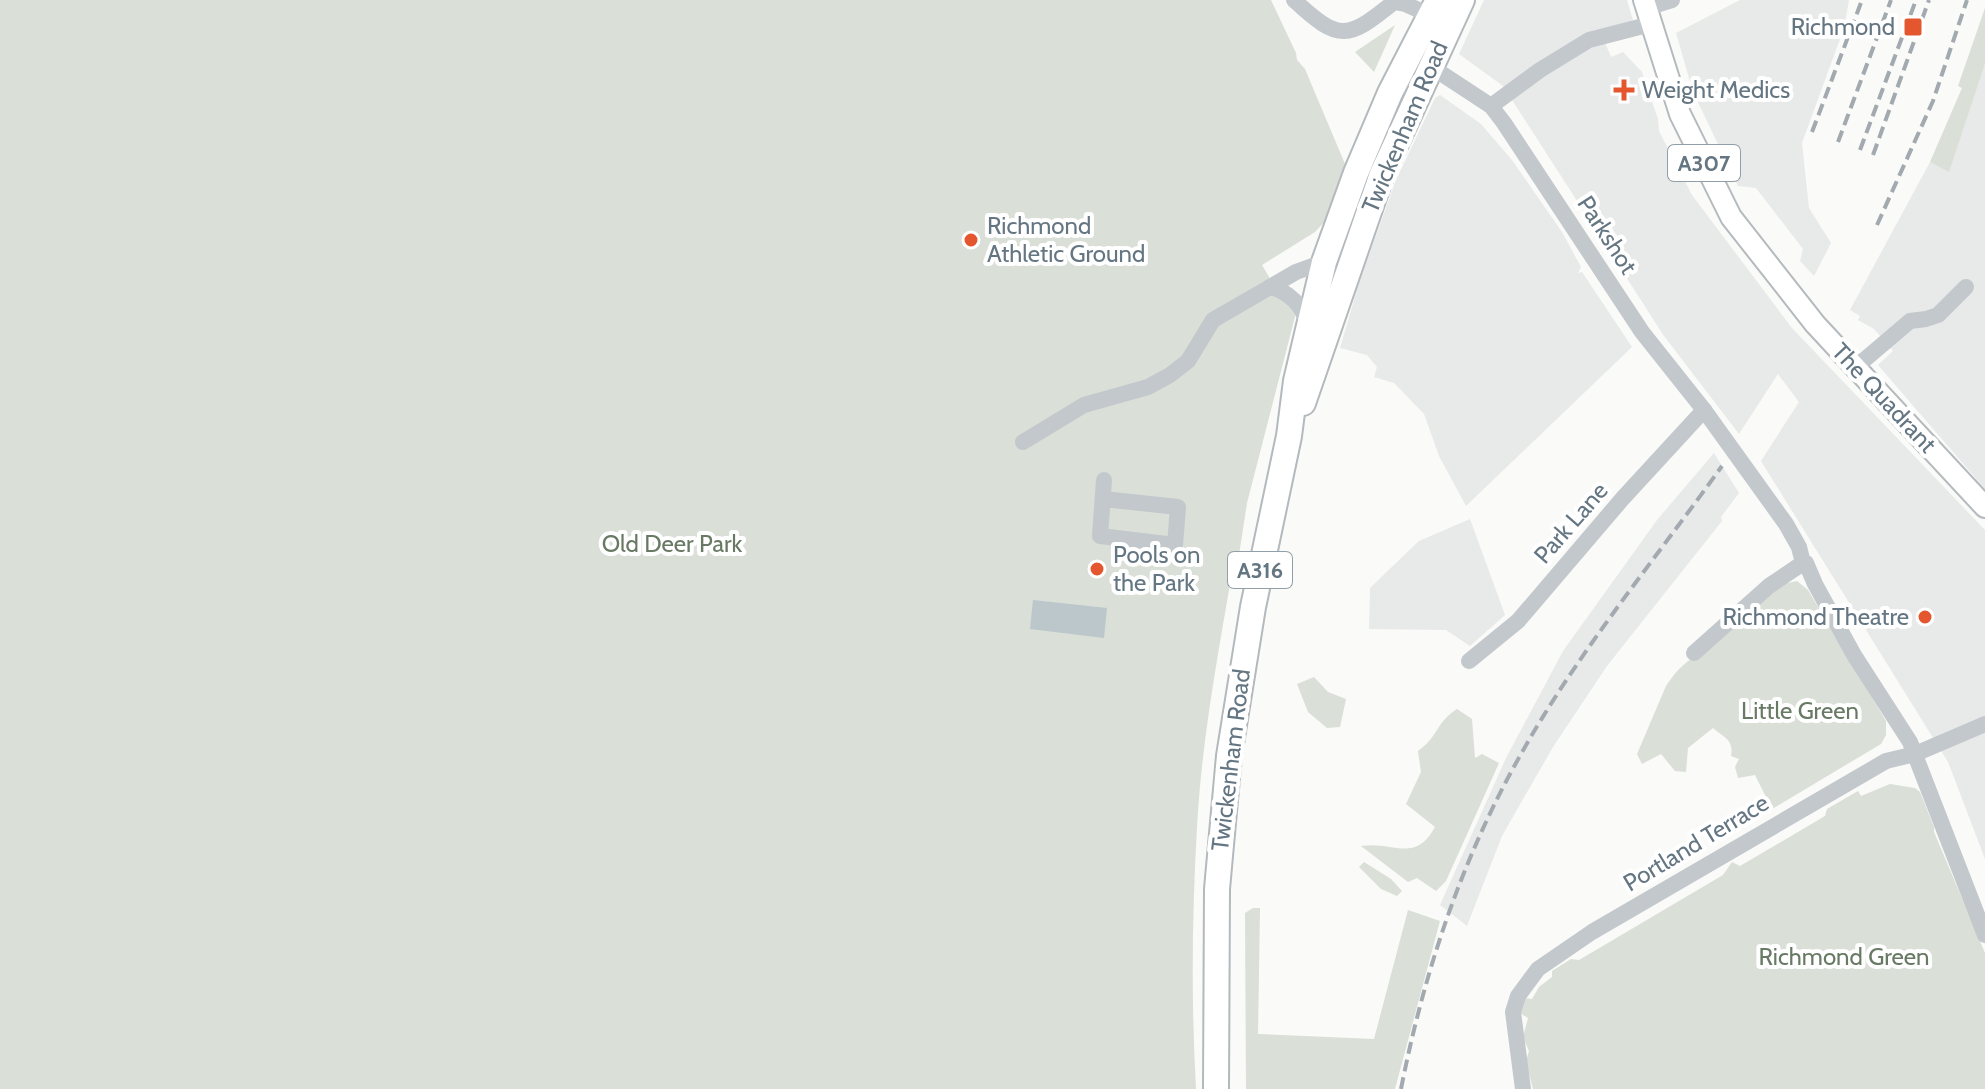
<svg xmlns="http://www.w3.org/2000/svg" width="1985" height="1089" font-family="Cabin,sans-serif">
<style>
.built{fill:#e8e9e9}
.green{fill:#dadfd7}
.water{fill:#bbc7cb}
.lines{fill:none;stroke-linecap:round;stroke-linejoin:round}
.major-casing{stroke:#b5babe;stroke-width:24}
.highway-casing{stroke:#b4b9bd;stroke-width:28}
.minor{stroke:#c3c8cc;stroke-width:16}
.major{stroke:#fff;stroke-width:20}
.highway{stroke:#fff;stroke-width:24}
.rail{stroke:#a2aab0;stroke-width:4;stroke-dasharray:12 6;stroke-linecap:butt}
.poi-dot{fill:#e4572e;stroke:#fff;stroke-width:3}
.labels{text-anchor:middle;stroke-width:8;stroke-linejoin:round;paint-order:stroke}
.shield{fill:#fff;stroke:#939fa8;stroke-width:2}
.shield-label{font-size:22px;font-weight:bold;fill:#657683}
.poi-label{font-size:24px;fill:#657683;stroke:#fff;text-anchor:start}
.street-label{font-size:24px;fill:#657683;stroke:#fff}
.park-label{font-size:24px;fill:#687a64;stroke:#fff}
</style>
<rect width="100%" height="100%" fill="#fafaf8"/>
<g class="built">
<path d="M1484 0H1627L1633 20 1603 31 1606 45 1611 57 1623 52 1642 72 1658 119 1659 131 1692 195 1792 328 1985 530V859L1948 762 1761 461 1799 402 1778 374 1739 434 1664 336 1503 86 1459 54Z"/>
<path d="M1740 0H1849L1844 28 1802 143 1809 208 1831 243 1814 276 1800 261 1803 249 1756 188 1738 186 1693 92 1676 33Z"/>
<path d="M1985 64V489L1878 365 1893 351 1874 329 1858 320 1860 316 1850 310 1930 162 1949 171Z"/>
<path d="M1440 95 1481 124 1512 160 1562 232 1581 267 1578 273 1582 272 1632 347 1466 506 1439 456 1424 414 1394 383 1374 377 1377 367 1367 355 1340 348 1359 283 1396 180 1435 98Z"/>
<path d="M1714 453 1739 493 1721 517 1722 521 1607 666 1553 747 1502 836 1467 926 1440 905 1506 758 1563 651 1657 520Z"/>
<path d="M1470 519 1505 615 1470 646 1446 630 1369 629 1370 588 1419 541Z"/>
</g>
<g class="green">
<path d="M0 0H1271L1296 53 1297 60 1305 69 1345 164 1326 220 1315 232 1262 265 1281 297 1297 309 1247 503 1239 555H1235C1220 644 1202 735 1197 827 1192 914 1191 1002 1196 1089H0Z"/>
<path d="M1985 8V64L1949 172 1930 162 1962 88 1958 86Z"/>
<path d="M1395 25 1374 72 1355 52Z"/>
<path d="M1797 581 1808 590 1886 721V735L1881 744 1772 809 1755 775 1738 778 1735 767 1739 759 1731 756C1734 739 1724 738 1713 728L1688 748 1686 772 1675 771 1661 754 1642 764 1637 754 1666 686C1676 671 1688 657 1705 653L1783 584Z"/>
<path d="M1314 677 1328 692 1346 699 1340 727 1327 728 1308 712 1297 684Z"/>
<path d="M1457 709 1472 719 1475 758 1482 754 1499 763 1446 881 1436 891 1417 878 1408 882 1361 846C1393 841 1415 864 1435 827L1406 804 1421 772 1418 751C1439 736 1436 722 1457 709Z"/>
<path d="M1890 784 1915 788 1920 792 1934 827V832L1985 953V1089H1533L1526 1061 1529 1051 1523 1037 1528 1018 1520 1013 1523 998 1532 999 1539 987 1552 977V971L1571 959 1579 960 1723 875 1732 862 1740 866 1825 816 1827 809 1858 791 1861 796Z"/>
<path d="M1364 862 1391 879 1402 891 1397 896 1381 889 1359 867Z"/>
<path d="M1253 908H1260L1258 1034 1374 1039 1408 910 1440 921 1395 1089H1246L1245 913Z"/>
</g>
<path class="water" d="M1033 600 1107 608 1104 638 1030 629Z"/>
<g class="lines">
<g class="major-casing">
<path id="major" d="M1644 0 1680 114 1731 217 1815 324 1985 507"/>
</g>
<g class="highway-casing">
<g id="highway">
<path d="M1303 403 1382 174 1462 0"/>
<path d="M1216 1089 1217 889 1229 756 1253 607 1289 436 1296 381 1324 262 1356 173 1390 93 1438 0"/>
</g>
</g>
<g class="minor">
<path d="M1294 0C1340 43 1348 39 1394 2L1405 4 1430 15"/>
<path d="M1646 8 1672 0"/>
<path d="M1430 66 1491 106 1504 123 1642 332 1704 410 1786 524 1799 547 1803 563H1806L1815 584 1854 655 1910 742 1985 935"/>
<path d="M1491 106 1540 70 1589 40 1651 24"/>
<path d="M1270 287C1288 291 1304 306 1307 325"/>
<path d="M1856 367 1910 321 1926 319 1938 315 1966 287"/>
<path d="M1023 442 1084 405 1148 387 1170 375 1188 361 1213 320 1296 272 1329 260"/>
<path d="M1103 499 1178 507 1175 545 1100 536 1104 480"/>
<path d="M1694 653 1769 586 1803 563"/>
<path d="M1469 661 1518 621 1623 498 1704 410"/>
<path d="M1523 1089 1513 1012 1518 996 1538 969 1592 932 1886 761 1915 754 1985 724"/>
</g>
<use href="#major" class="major"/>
<use href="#highway" class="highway"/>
<g class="rail">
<path d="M1812 132 1862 0"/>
<path d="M1838 142 1891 0"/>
<path d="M1860 150 1916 0"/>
<path d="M1873 155 1929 0"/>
<path d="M1877 225 1933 101 1967 0"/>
<path d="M1401 1089C1424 972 1462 858 1521 754 1578 652 1654 561 1722 466"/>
</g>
</g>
<g class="poi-dot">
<rect x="1903" y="17" width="20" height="20" rx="4"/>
<path d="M1620 78h8v8h8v8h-8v8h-8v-8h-8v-8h8z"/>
<circle cx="971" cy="240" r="8"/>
<circle cx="1097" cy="569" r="8"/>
<circle cx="1925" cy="617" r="8"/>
</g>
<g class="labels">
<g class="shield">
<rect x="1668" y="145" width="72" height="36" rx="6"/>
<rect x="1228" y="552" width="64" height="36" rx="6"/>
</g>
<g class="shield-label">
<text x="1704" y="171">A307</text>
<text x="1260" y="578">A316</text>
</g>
<g class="poi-label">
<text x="1895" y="35" text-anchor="end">Richmond</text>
<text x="1642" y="98">Weight Medics</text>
<text x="987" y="234">Richmond<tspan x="987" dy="28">Athletic Ground</tspan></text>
<text x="1113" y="563">Pools on<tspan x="1113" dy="28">the Park</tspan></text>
<text x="1909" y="625" text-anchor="end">Richmond Theatre</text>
</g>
<g class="street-label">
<text transform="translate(1405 127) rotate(-67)" y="8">Twickenham Road</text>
<text transform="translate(1607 235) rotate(57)" y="8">Parkshot</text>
<text transform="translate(1884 398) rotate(47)" y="8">The Quadrant</text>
<text transform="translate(1571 523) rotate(-49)" y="8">Park Lane</text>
<text transform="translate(1231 760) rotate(-83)" y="8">Twickenham Road</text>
<text transform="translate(1696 843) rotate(-31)" y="8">Portland Terrace</text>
</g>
<g class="park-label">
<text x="672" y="552">Old Deer Park</text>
<text x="1800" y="719">Little Green</text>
<text x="1844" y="965">Richmond Green</text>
</g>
</g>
</svg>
